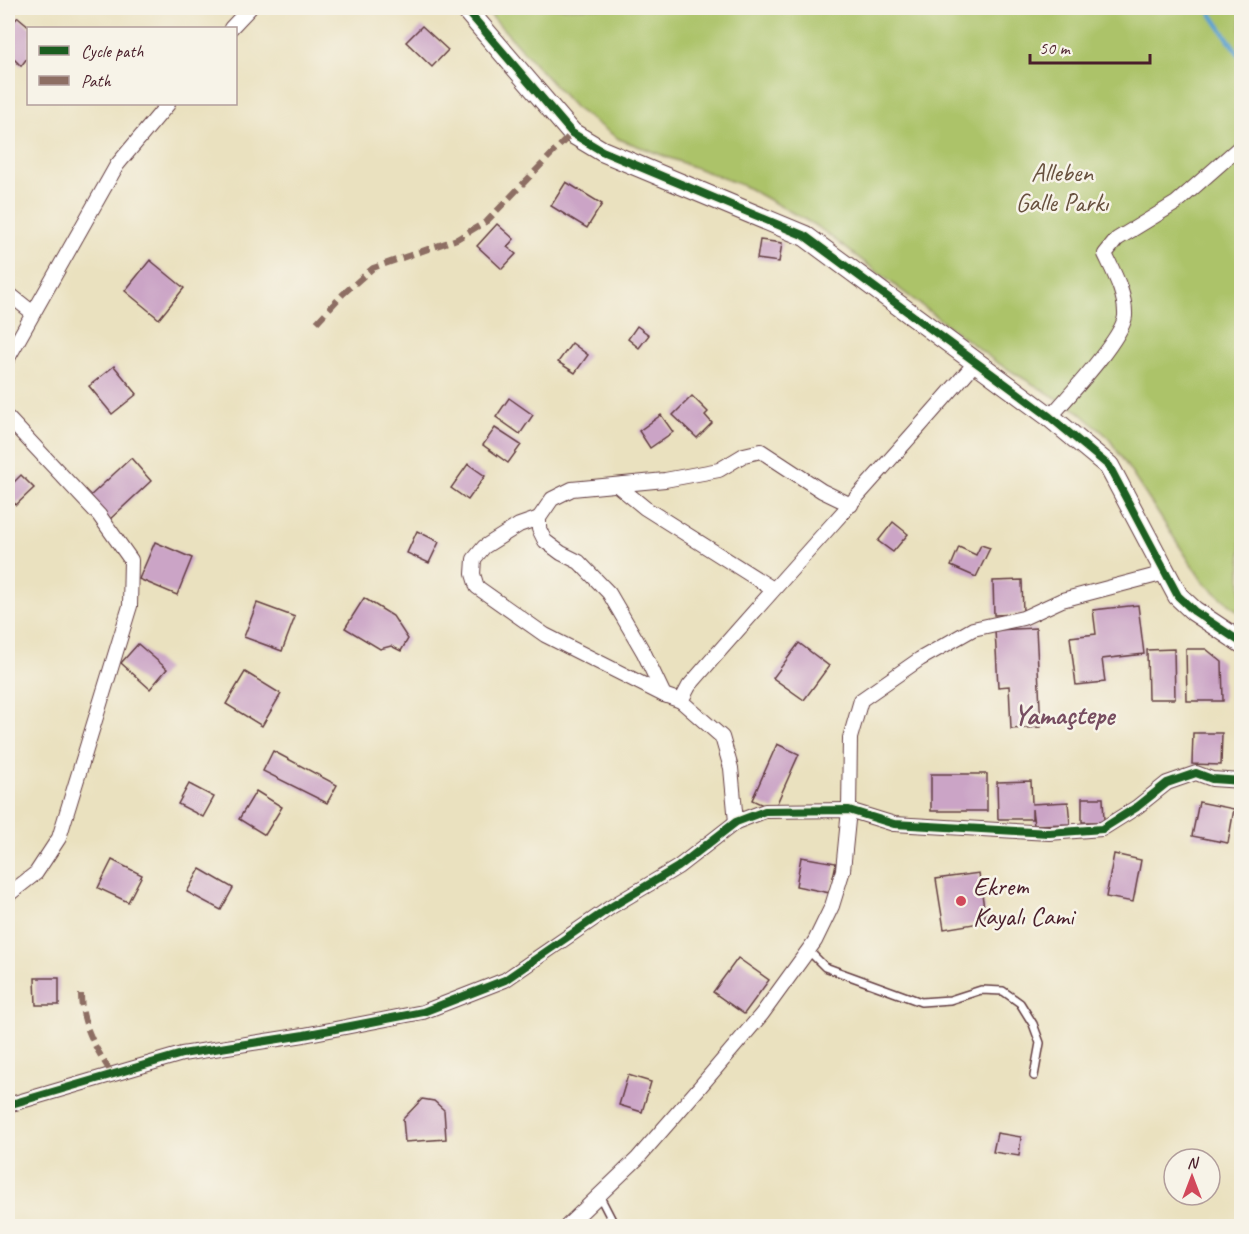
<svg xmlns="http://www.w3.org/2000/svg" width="1249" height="1234" font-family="Caveat,sans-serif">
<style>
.green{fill:#acc369;stroke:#7b714a;stroke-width:1.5}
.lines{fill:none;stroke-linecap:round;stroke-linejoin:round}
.stream{stroke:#5ca1d2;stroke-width:4.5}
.building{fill:#cba4c6}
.lane-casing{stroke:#623c41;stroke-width:10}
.street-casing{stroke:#623c41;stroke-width:16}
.secondary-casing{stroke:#623c41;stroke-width:22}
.lane{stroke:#fff;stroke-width:7}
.street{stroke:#fff;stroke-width:14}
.secondary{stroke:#fff;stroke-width:20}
.quiet{stroke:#8d6e63;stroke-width:6;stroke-dasharray:12 6;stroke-linecap:butt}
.cycleway-casing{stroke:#f7f3e8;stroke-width:11}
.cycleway{stroke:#1b5e20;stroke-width:8}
.poi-dot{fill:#d1495b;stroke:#f7f3e8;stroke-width:2}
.labels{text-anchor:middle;stroke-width:5;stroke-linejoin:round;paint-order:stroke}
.park-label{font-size:26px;fill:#67503e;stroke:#f7f3e8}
.poi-label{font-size:26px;fill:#4a1f2b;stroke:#f7f3e8;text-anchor:start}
.quarter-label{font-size:28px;font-weight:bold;fill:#774e61;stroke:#f7f3e8}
</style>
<rect width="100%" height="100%" fill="#f7f3e8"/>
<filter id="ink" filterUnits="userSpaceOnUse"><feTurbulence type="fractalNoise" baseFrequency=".0167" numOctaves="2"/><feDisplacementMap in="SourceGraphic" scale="12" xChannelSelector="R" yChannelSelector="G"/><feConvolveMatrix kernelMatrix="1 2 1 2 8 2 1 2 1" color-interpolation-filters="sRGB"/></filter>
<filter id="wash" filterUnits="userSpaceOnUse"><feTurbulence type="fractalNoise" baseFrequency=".008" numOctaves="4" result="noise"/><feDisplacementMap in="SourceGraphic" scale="24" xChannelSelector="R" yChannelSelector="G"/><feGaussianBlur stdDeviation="1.35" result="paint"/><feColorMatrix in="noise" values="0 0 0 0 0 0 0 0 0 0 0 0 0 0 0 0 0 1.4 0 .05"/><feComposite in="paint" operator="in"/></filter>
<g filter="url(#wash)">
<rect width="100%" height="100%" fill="#eae1bf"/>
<path class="green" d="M484 8H1241V614L1203 582 1108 437 1078 411 996 362 818 227 744 186 619 139 575 108Z"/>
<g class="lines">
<path class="stream" d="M1207 8 1242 59"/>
</g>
<g id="blocks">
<g class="building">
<path d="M18 17 31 28 28 57 21 66 8 53V28Z"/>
<path d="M422 26 448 50 432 67 406 42Z"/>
<path d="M566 182 602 204 587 228 551 206Z"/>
<path d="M497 224 514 239 507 247 516 254 502 269 477 246Z"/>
<path d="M760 240 782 243 779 262 757 259Z"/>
<path d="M150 260 184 288 159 319 125 291Z"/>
<path d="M637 326 649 335 639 348 628 339Z"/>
<path d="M572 343 588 355 575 373 558 362Z"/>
<path d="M114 366 137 394 112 414 89 386Z"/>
<path d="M692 396 708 412 705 415 712 423 697 438 673 415Z"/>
<path d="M509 398 533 415 520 434 496 417Z"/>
<path d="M661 415 673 432 650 448 639 431Z"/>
<path d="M495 428 521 445 508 463 483 445Z"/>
<path d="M131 458 151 481 108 521 89 497Z"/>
<path d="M468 464 485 476 468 500 451 488Z"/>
<path d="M21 475 34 488 16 505 8 496V488Z"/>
<path d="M893 522 908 534 893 552 878 541Z"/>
<path d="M417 531 439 542 429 563 407 553Z"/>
<path d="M155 542 192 558 177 595 139 579Z"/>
<path d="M981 545 990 548 976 577 951 566 959 547 976 555Z"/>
<path d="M1022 580 1023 614 994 615 993 581Z"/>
<path d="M364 598 393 616 408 639 401 651 391 646 380 649 345 628Z"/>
<path d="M257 603 295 617 282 651 244 637Z"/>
<path d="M1138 605 1144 654 1102 659 1105 682 1076 685 1070 637 1096 634 1093 610Z"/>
<path d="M1036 628 1041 727 1011 729 1009 686 998 687 995 630Z"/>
<path d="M799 643 829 666 804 700 773 678Z"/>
<path d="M138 644 167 669 150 689 121 663Z"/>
<path d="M1174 649 1175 699H1148L1147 650Z"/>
<path d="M1186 649H1206L1222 662 1223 701H1187Z"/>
<path d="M245 672 281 694 262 726 226 704Z"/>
<path d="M1193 733H1222L1221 765 1192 764Z"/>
<path d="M777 744 799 754 774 810 752 800Z"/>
<path d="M273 751 337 785 327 803 263 771Z"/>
<rect x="931" y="774" width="56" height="37"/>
<path d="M1031 781 1032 804 1068 802 1070 824 1034 825 1032 809V819H998L997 782Z"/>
<path d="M189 784 214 797 203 817 178 804Z"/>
<path d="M256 791 282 807 265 835 239 819Z"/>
<path d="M1082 798H1103L1104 822H1082Z"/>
<path d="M1199 802 1234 809 1228 843 1192 836Z"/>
<path d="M1114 854 1141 860 1133 902 1106 897Z"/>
<path d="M801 857 836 863 830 893 796 886Z"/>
<path d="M112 860 142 875 128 902 98 888Z"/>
<path d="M200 869 233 888 221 910 187 892Z"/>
<path d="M979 873 986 922 944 929 936 879Z"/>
<path d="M738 958 769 980 744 1014 713 992Z"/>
<path d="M35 978H59V1005H36Z"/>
<path d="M628 1075 651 1082 642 1112 619 1105Z"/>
<path d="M422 1099 434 1101 444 1110 446 1139 405 1142 403 1119Z"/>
<path d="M997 1133 1021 1137 1019 1156 993 1152Z"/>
</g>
</g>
</g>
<g filter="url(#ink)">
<use href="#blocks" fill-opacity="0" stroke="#623c41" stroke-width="1.5"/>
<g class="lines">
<g class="lane-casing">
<g id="lane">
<path d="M809 951 825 967 921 1002 950 1000 981 990 1003 991 1020 1003 1033 1024 1040 1043 1034 1076"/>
<path d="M599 1195 615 1226"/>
</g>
</g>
<g class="street-casing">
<g id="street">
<path d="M231 28 250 8"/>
<path d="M8 293 33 313"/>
<path d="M8 358 117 165 168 104"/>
<path d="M1050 417C1067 398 1123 338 1125 316 1126 295 1114 273 1105 254L1117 239 1176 203 1242 145"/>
<path d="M8 418 99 515 131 560 130 606 59 838 36 873 8 895"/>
<path d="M617 485 645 508 773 589"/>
<path d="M539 518 519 525 484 547 474 559 473 574 477 587 545 635 664 695"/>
<path d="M681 701 664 695 644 653 609 593 579 562 561 553 545 541 539 529V518L552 499 572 489 665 480 719 470 744 455 761 451 822 491 851 505"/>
<path d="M736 822 731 768 722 737 681 701 689 686C783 577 881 472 975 363"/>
<path d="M8 1105 182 1054 304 1035 423 1012 505 980 611 907 678 867 736 822 765 811 849 810 894 824 1049 833 1102 829 1137 807 1167 783 1196 773 1212 779 1242 781"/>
<path d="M567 1226 637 1159 699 1088 762 1014 815 941 832 906 843 870 849 810 850 738 861 700 920 659 973 629 1023 618 1062 600 1165 573"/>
</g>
</g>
<g class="secondary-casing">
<path id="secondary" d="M465 8 572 133 602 151 805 236 1050 417 1109 466 1178 596 1194 611 1242 643"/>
</g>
<use href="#lane" class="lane"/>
<use href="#street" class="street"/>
<use href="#secondary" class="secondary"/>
<g class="quiet">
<path d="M317 322 343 294 373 268 457 239 487 221 572 133"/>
<path d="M81 994C81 1024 96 1049 112 1074"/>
</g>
<g class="cycleway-casing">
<g id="cycleway">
<path d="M465 8 572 133 602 151 805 236 1050 417 1109 466 1178 596 1194 611 1242 643"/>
<path d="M8 1105 182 1054 304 1035 423 1012 505 980 611 907 678 867 736 822 765 811 849 810 894 824 1049 833 1102 829 1137 807 1167 783 1196 773 1212 779 1242 781"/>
</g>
</g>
<use href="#cycleway" class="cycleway"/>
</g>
</g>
<circle class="poi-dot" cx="961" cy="901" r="6"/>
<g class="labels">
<g class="park-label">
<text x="1062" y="181">Alleben<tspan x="1062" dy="30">Galle Parkı</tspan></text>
</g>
<g class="poi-label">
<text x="973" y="895">Ekrem<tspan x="973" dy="30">Kayalı Cami</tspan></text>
</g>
<g class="quarter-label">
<text x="1064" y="724">Yamaçtepe</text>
</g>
</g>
<rect width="1249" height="1234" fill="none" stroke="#f7f3e8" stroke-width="30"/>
<rect x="27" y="27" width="210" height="78" fill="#f7f3e8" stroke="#b29e9c" stroke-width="1.5"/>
<rect x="39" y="46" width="30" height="9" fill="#1b5e20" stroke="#b29e9c" stroke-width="1.5"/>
<text x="81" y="57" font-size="18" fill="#4a1f2b">Cycle path</text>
<rect x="39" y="76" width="30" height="9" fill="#8d6e63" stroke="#b29e9c" stroke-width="1.5"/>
<text x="81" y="87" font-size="18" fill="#4a1f2b">Path</text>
<g transform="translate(1192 1177)"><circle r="28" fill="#f7f3e8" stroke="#b29e9c" stroke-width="1.5"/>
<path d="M0-4.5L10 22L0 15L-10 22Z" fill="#d1495b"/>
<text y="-9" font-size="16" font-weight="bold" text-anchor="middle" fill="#4a1f2b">N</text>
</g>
<path d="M1030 54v9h120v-9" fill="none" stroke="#4a1f2b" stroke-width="3"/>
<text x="1039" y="54" font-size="18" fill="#4a1f2b" stroke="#f7f3e8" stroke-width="4.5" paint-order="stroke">50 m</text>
</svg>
